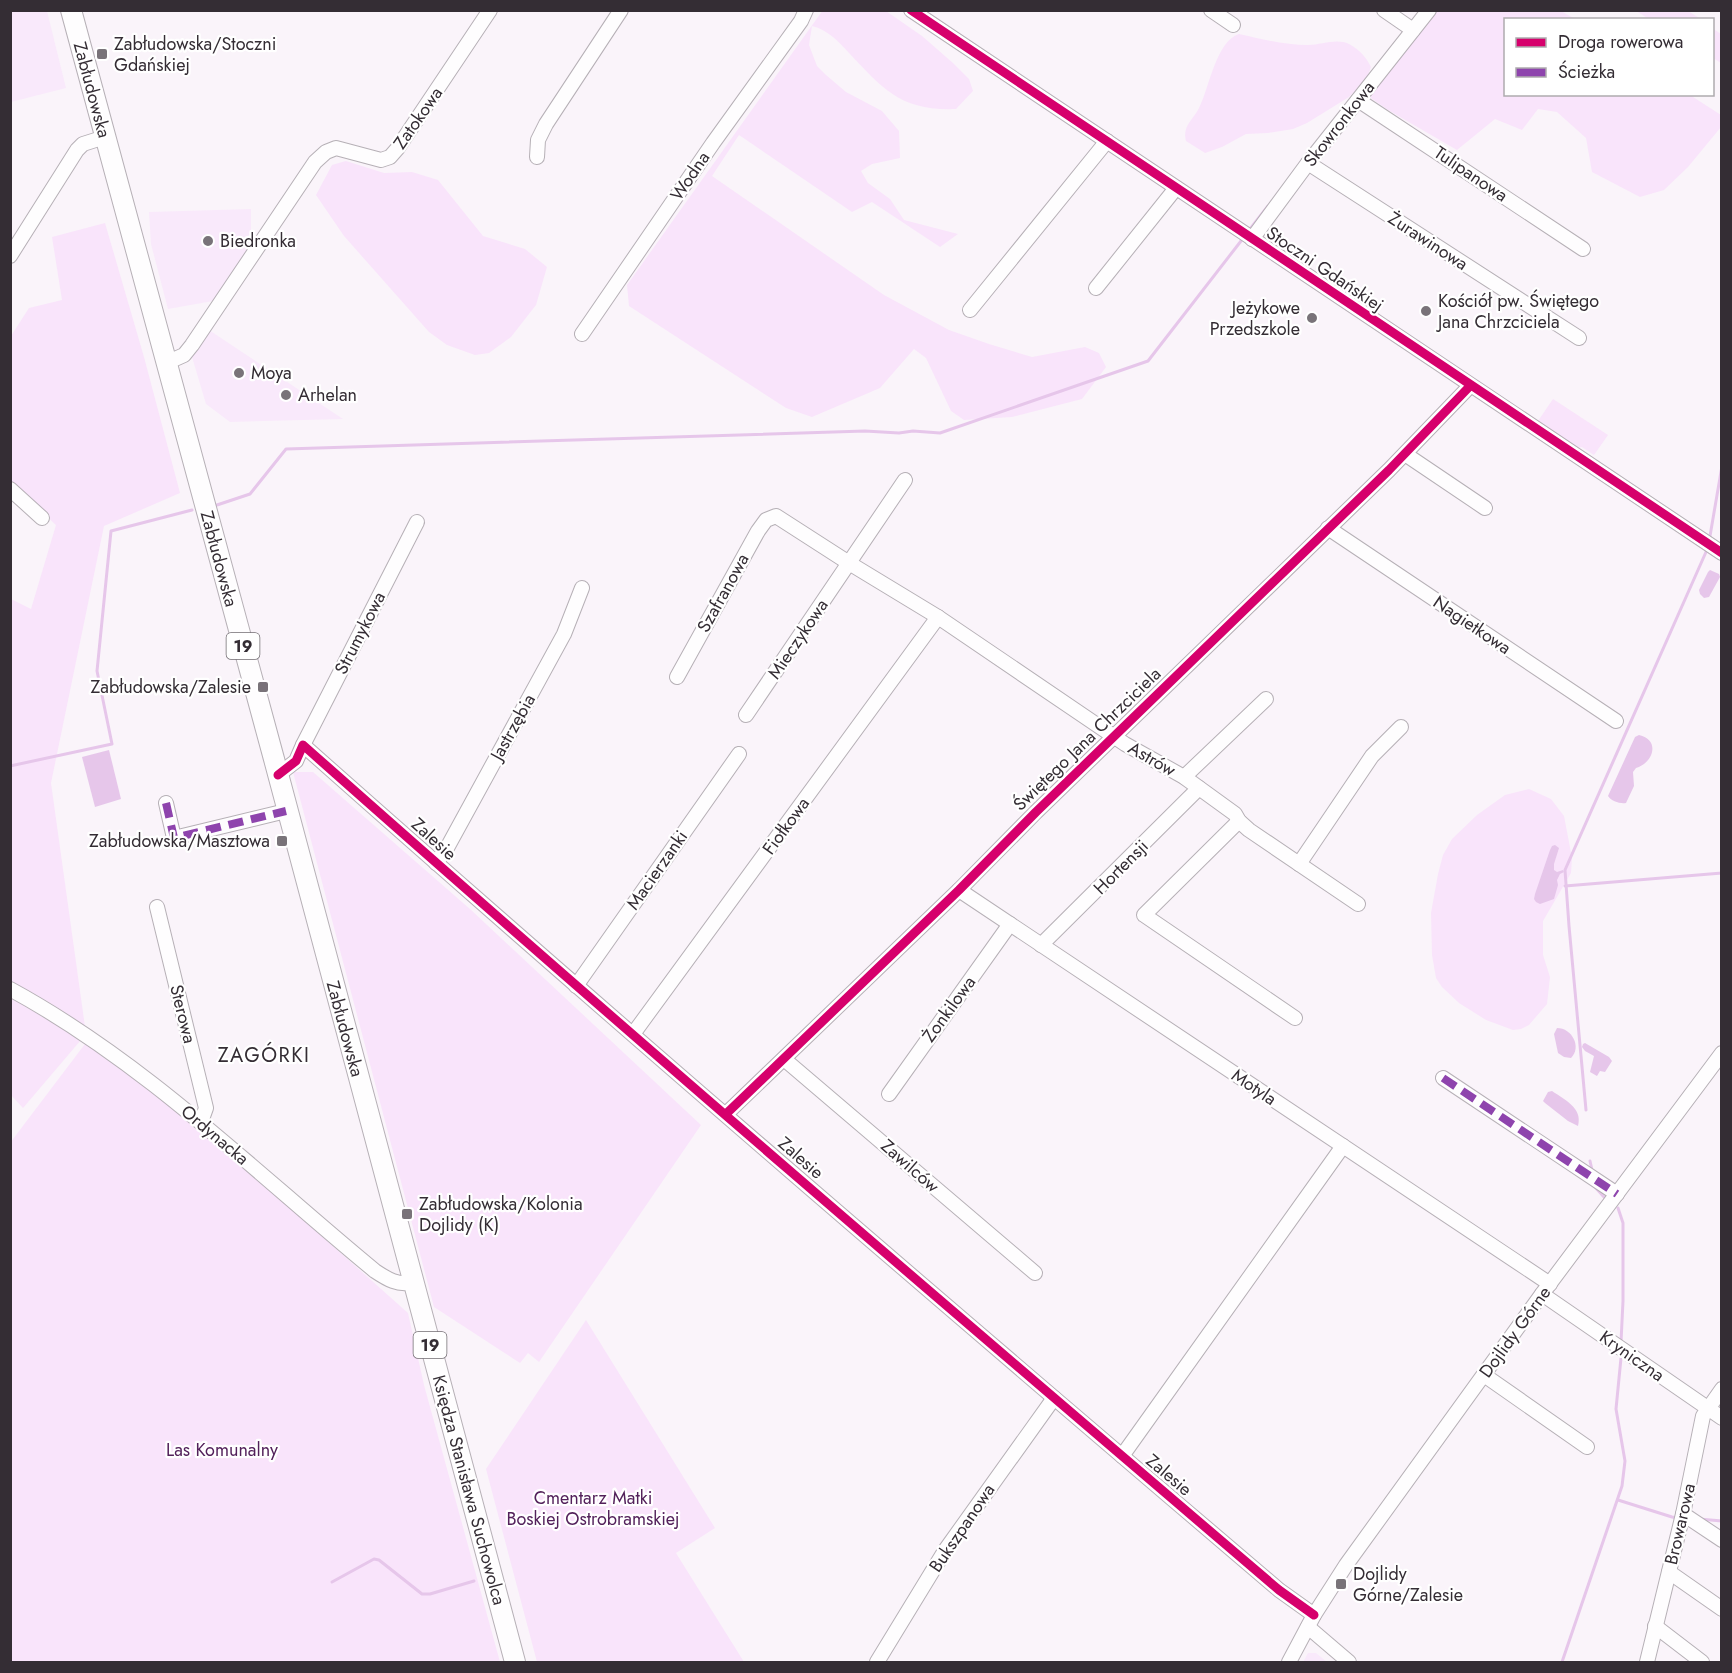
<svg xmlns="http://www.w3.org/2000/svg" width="1732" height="1673" font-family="Jost,sans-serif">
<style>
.built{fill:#f9e9fb}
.green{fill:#f9e4fb}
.water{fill:#e6c6ea}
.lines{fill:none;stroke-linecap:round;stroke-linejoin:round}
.stream{stroke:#e6c6ea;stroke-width:3}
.minor-casing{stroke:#b6b0b6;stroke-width:16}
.highway-casing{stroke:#b6b0b6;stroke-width:22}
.minor{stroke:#fefdfe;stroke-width:14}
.highway{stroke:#fefdfe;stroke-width:20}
.quiet{stroke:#8e44ad;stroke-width:8;stroke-dasharray:15 8;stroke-linecap:butt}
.cycleway-casing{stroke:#fff;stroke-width:13}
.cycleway{stroke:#d6006c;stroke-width:9}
.poi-dot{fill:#797379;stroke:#fff;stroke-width:2}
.labels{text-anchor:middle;stroke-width:4.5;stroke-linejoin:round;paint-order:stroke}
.shield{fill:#fff;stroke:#716c71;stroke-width:1.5}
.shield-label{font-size:16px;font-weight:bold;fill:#342d34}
.poi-label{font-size:18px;fill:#342d34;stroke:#fff;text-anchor:start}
.street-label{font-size:18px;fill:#342d34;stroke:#fff}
.park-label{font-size:18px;fill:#53215b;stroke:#fff}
.neighbourhood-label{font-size:20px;letter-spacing:1.5px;fill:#342d34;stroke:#fff}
</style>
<rect width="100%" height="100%" fill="#faf4fa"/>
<g class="built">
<path d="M10 11H47L66 88 11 102Z"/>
<path d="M251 209V245L213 301 168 309 151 244 149 212Z"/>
<path d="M209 330 343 419 230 422 206 404 192 357Z"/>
<path d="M1308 1653H1316L1327 1662H1303Z"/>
</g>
<g class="green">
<path d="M823 10 886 11 922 36 953 63 969 79 973 91 956 109C901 111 884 90 849 53 838 41 828 30 812 26L809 45 817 66 826 75 846 92 882 111 899 131 900 158 872 164 861 171 868 183 890 199 904 220 958 234 940 247 872 202 852 212 739 135 712 176 884 295 949 330 989 344 1032 357 1085 347 1099 353 1106 367 1082 399 1012 417 964 420 951 411 926 358 914 349 880 388 812 417 786 408 629 306 627 285Z"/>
<path d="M1437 11H1561L1575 19 1506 20V94L1690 95 1721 115V127L1688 167 1664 190 1640 197 1592 172 1586 138 1557 112 1538 109 1522 130 1495 119 1457 150 1388 110 1368 96Z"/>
<path d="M1636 11H1688L1701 19H1649Z"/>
<path d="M1712 28 1721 34V63L1713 58Z"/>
<path d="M1239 34C1261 39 1285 45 1308 45 1322 45 1336 38 1349 44 1360 50 1366 57 1371 67L1366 80 1349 97 1307 123 1293 129 1268 133 1246 134 1222 147 1205 153 1186 141C1182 126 1193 120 1199 108 1209 89 1216 41 1239 34Z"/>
<path d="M346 161 384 173 412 172 438 180 483 236 525 249 547 267 536 305 511 337 489 353 475 355 447 345 429 332 344 236 316 195 332 165Z"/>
<path d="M105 223 144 357 180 493 104 526 51 783 86 1034 23 1108 11 1095V599L31 609 56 525 11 483V336L29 308 62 300 52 237Z"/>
<path d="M1553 399 1608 435 1594 455 1582 447 1578 448 1538 421Z"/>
<path d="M293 772H313L470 909 701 1125 539 1362 528 1353 520 1363 434 1307Z"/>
<path d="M1529 789 1551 799 1564 816 1572 858 1571 873 1543 921V955L1550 977 1547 1004 1529 1025 1521 1029 1513 1030 1486 1020 1459 1003 1442 987 1436 978 1432 955 1431 913 1438 874 1443 855 1452 839 1477 815 1505 795Z"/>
<path d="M88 1040 196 1124 408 1313 424 1385 500 1662H11L10 1143Z"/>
<path d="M586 1320 715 1528 676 1553 744 1662H537L486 1469Z"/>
</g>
<g class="water">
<path d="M1710 570 1719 574 1720 577 1709 597 1704 598 1700 594 1699 590 1708 572Z"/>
<path d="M1639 735C1661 740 1653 763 1636 768L1633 772 1634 786 1626 803C1620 804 1611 801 1608 796L1635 737Z"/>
<path d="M109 750 121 799 95 807 82 757Z"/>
<path d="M1555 845 1559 848 1554 864V870L1557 872 1563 870 1564 872 1560 874 1557 880 1558 885 1554 899 1540 904 1536 902 1534 899 1535 894 1550 850 1552 846Z"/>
<path d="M1557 1028C1572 1028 1582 1047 1571 1058L1564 1057 1558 1053 1554 1034Z"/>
<path d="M1585 1043 1609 1057 1612 1061 1605 1072 1600 1071 1597 1076 1590 1072 1594 1056 1585 1051 1582 1047 1583 1044Z"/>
<path d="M1552 1091C1565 1100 1583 1108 1578 1126L1568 1121 1545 1103 1543 1101 1548 1092Z"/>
</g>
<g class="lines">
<g class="stream">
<path d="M1250 229 1268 206"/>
<path d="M217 505 250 494 286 449 865 431 899 433 913 431 940 433 1148 361 1241 241"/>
<path d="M1710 536 1722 466"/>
<path d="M10 766 112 744 97 671 111 531 192 510"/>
<path d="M1565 886 1722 873"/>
<path d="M1586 1110 1569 926 1565 870 1706 552"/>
<path d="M1590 1161 1592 1170"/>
<path d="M1595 1187 1604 1197"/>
<path d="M1618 1208 1623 1223V1301L1621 1342"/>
<path d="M1618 1500 1672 1517 1678 1518"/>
<path d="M1699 1519 1722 1521"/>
<path d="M332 1582 374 1559 379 1560 422 1594H430L474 1581"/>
<path d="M1562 1662 1622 1486 1625 1461 1616 1409 1621 1358"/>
</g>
<g class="minor-casing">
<g id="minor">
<path d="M911 10 1722 553"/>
<path d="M1211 10 1233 25"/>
<path d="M1384 10 1413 30"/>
<path d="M1358 100 1583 249"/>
<path d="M537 157 538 140 546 124 621 10"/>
<path d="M1308 163 1579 338"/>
<path d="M1252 239 1308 163 1429 10"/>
<path d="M10 256 77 150 83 144 105 137"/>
<path d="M1096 288 1176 188"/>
<path d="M970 310 1107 141"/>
<path d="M582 334 713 143 801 21 806 10"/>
<path d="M166 363 184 355 192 345 315 162 326 152 336 148 381 160 390 157 397 149 490 10"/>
<path d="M1405 454 1485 508"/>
<path d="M10 489 42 518"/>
<path d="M1328 528 1616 721"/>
<path d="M677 677 758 531 766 520 776 516 849 563 938 617 1125 744 1184 777 1235 814 1239 821 1249 830 1358 904"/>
<path d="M746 715 905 480"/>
<path d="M303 745 417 522"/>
<path d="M278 775 296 761 303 745C625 1031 952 1311 1279 1590L1314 1615"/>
<path d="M1184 777 1266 699"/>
<path d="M166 803 174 838 286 811"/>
<path d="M1239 821 1144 915 1295 1018"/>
<path d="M436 863 447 848 564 634 582 588"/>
<path d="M1299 864 1372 756 1401 727"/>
<path d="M959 890 1550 1284"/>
<path d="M157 907 206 1108 201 1122"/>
<path d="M1041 945 1199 788"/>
<path d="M576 986 739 754"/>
<path d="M10 989C146 1063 256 1173 375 1271 387 1279 398 1286 413 1282"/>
<path d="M633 1034 938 617"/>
<path d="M784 1059 1035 1273"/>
<path d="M1443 1078 1617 1194"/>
<path d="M889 1094 1010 924"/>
<path d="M726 1114 959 890 1036 812 1389 470 1470 386"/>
<path d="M1542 1294 1722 1418"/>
<path d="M1484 1375 1587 1447"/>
<path d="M1122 1456 1343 1146"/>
<path d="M1683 1514 1722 1540"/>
<path d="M1669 1572 1722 1609"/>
<path d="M1655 1626 1702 1662"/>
<path d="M1308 1627 1349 1662"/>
<path d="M877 1662 946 1549 1054 1398"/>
<path d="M1289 1662 1314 1615 1346 1565 1542 1294 1722 1053"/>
<path d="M1647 1662 1683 1514 1703 1416 1722 1389"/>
</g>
</g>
<g class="highway-casing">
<path id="highway" d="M71 10 274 759 515 1662"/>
</g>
<use href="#minor" class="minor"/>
<use href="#highway" class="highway"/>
<g class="quiet">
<path d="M166 803 174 838 286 811"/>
<path d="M1443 1078 1617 1194"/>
</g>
<g class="cycleway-casing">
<g id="cycleway">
<path d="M911 10 1722 553"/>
<path d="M278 775 296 761 303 745C625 1031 952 1311 1279 1590L1314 1615"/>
<path d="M726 1114 959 890 1036 812 1389 470 1470 386"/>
</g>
</g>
<use href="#cycleway" class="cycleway"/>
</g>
<g class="poi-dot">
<rect x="96" y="48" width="12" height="12" rx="3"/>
<circle cx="208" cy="241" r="6"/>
<circle cx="1426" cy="311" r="6"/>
<circle cx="1312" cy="318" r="6"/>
<circle cx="239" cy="373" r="6"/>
<circle cx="286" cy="395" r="6"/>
<rect x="257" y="681" width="12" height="12" rx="3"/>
<rect x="276" y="835" width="12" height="12" rx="3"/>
<rect x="401" y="1208" width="12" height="12" rx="3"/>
<rect x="1335" y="1578" width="12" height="12" rx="3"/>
</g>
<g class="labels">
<g class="shield">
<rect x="226.5" y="633" width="33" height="26" rx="4.5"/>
<rect x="413.5" y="1332" width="33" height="26" rx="4.5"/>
</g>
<g class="shield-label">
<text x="243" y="652">19</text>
<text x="430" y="1351">19</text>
</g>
<g class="poi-label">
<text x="114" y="50">Zabłudowska/Stoczni<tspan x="114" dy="21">Gdańskiej</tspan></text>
<text x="220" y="247">Biedronka</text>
<text x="1438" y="307">Kościół pw. Świętego<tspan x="1438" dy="21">Jana Chrzciciela</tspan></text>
<text x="1300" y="314" text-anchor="end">Jeżykowe<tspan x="1300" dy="21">Przedszkole</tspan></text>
<text x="251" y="379">Moya</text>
<text x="298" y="401">Arhelan</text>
<text x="251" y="693" text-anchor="end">Zabłudowska/Zalesie</text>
<text x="270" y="847" text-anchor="end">Zabłudowska/Masztowa</text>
<text x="419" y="1210">Zabłudowska/Kolonia<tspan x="419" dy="21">Dojlidy (K)</tspan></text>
<text x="1353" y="1580">Dojlidy<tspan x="1353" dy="21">Górne/Zalesie</tspan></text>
</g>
<g class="street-label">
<text transform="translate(92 90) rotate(75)" y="6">Zabłudowska</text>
<text transform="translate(418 118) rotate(-55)" y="6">Zatokowa</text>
<text transform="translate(1339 124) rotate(-52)" y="6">Skowronkowa</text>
<text transform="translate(1471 174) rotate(34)" y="6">Tulipanowa</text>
<text transform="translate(690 176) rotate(-56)" y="6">Wodna</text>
<text transform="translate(1428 241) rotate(33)" y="6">Żurawinowa</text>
<text transform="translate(1325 269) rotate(34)" y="6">Stoczni Gdańskiej</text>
<text transform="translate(219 559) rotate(75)" y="6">Zabłudowska</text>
<text transform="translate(723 593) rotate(-61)" y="6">Szafranowa</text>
<text transform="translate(1472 625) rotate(34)" y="6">Nagietkowa</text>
<text transform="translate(360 633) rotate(-63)" y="6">Strumykowa</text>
<text transform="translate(798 639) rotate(-56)" y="6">Mieczykowa</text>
<text transform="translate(513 727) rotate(-61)" y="6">Jastrzębia</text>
<text transform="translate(1087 739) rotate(-44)" y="6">Świętego Jana Chrzciciela</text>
<text transform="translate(1152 759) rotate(30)" y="6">Astrów</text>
<text transform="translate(786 826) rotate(-54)" y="6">Fiołkowa</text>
<text transform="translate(434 839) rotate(42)" y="6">Zalesie</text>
<text transform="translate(1121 867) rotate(-45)" y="6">Hortensji</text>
<text transform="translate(657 870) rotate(-55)" y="6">Macierzanki</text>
<text transform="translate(949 1009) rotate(-54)" y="6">Żonkilowa</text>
<text transform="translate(183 1014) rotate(76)" y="6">Sterowa</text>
<text transform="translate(345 1029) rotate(75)" y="6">Zabłudowska</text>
<text transform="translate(1254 1087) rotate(34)" y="6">Motyla</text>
<text transform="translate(215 1135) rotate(40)" y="6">Ordynacka</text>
<text transform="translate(801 1158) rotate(41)" y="6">Zalesie</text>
<text transform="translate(910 1166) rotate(41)" y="6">Zawilców</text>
<text transform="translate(1515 1332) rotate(-54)" y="6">Dojlidy Górne</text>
<text transform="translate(1632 1356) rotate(35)" y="6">Kryniczna</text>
<text transform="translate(1169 1475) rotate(40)" y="6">Zalesie</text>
<text transform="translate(469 1490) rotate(75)" y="6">Księdza Stanisława Suchowolca</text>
<text transform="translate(1680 1524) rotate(-77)" y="6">Browarowa</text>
<text transform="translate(962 1528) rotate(-56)" y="6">Bukszpanowa</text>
</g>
<g class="park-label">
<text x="222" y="1456">Las Komunalny</text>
<text x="593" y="1504">Cmentarz Matki<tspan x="593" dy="21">Boskiej Ostrobramskiej</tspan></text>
</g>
<g class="neighbourhood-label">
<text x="264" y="1062">ZAGÓRKI</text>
</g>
</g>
<rect width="1732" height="1673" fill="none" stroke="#342d34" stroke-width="24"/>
<rect x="1504" y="18" width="210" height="78" fill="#ffffff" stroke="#aeabae" stroke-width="1.5"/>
<rect x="1516" y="38" width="30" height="9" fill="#d6006c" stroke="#aeabae" stroke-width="1.5"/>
<text x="1558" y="48" font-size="18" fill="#342d34">Droga rowerowa</text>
<rect x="1516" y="68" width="30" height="9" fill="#8e44ad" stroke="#aeabae" stroke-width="1.5"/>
<text x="1558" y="78" font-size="18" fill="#342d34">Ścieżka</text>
</svg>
